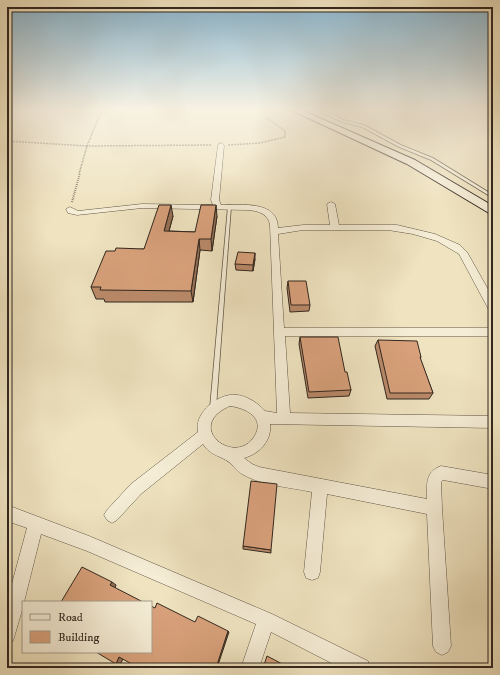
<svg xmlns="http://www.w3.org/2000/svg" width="500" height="675" font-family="'IM FELL DW Pica',serif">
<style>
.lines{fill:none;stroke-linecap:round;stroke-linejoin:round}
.service-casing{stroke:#605647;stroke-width:1.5}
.minor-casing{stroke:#605647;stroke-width:1}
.secondary-casing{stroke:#31271f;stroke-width:2}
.path-far1{stroke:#31271f;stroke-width:1.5;stroke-dasharray:0.5 1;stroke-linecap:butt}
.path{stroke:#31271f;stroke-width:2;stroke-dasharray:0.5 1.5;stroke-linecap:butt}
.service{fill:#f5edd6;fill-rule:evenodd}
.minor{fill:#f5edd6;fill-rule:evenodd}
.secondary{fill:#f5edd6;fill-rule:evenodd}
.wall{fill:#ba8a6a;stroke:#31271f}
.shaded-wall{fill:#977156;stroke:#31271f}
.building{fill:#d8a17b;stroke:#31271f}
</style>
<rect width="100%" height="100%" fill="#efe3c0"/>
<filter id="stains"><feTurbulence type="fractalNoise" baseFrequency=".005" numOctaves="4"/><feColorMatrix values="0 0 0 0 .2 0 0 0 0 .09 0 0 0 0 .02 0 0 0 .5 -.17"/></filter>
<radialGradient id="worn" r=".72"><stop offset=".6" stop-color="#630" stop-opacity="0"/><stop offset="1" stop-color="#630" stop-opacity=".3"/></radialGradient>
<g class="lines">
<g class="service-casing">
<g id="service">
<path d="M318 109H321L344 120 364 125 401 145 433 158 493 195V198L431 160 399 147 362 127 342 122 318 110Z"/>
<path d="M228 206 231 207 216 408 215 410 213 411 211 410 210 408Z"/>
</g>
</g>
<g class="minor-casing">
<g id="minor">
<path d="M221 143 224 145 219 200 221 205C240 205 278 200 278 228L303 225H330L327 204 331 202 335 204 339 225H397L435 234 460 245 467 252 493 298V311L489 310 459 254 437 241 413 234 388 230H303L278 234 284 328H493V336H285L290 413 493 416V428L270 424C272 441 259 454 244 458L252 464 259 467 427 499C427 484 425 472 441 466L493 475V489L443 480 441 482 442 508 451 646 448 652 442 655 436 652 433 646 427 514 327 494 320 572 318 578 312 580 306 578 304 572 312 492C290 487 262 486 242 474 236 471 232 463 226 460 217 455 209 454 203 444L141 494 117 520 112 523 107 520 104 515 107 510 131 484 198 432C194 415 214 397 230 395 243 393 257 402 265 411L277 413 270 225C268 214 259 211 248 210L142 208 77 215 68 213 66 209 70 207 78 211 142 204 213 205 211 200 218 145ZM230 406C246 408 266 418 254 437 234 467 183 426 230 406Z"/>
<path d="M7 505 89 536 272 614 368 661 370 668H341L271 632 259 668H241L256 624 87 551 41 534 24 602H23V607L13 641 7 644V602L27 528 7 521Z"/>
</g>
</g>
<g class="secondary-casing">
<path id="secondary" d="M289 109H299L415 160 493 206V214L489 213 407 164Z"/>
</g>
<g class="path-far1">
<path d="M102 109 87 146 212 145"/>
<path d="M7 141 87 146 79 174"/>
<path d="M228 145 260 143 285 137V131L267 118"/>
</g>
<path class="path" d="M72 202 80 173"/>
<use href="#service" class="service"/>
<use href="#minor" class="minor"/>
<use href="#secondary" class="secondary"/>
</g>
<g class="wall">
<path d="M173 216 169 231 195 232 217 216 212 251 200 250 193 302H105L104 299H96L91 287 115 251 144 249Z"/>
<path d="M255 259 253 271 236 270 235 264Z"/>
<path d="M288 281 310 305 309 311 290 312 287 288Z"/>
<path d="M300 337 345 372 351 390 349 396 308 398 299 344Z"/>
<path d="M378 340 421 357 420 359 433 393 429 399H387L375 346Z"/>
<path d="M243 546 271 550V553L243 549Z"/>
</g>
<g class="shaded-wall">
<path d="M171 205 173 216 166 242 164 231Z"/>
<path d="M216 205 217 216 212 251 211 239Z"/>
<path d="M199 239 200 250 193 302 191 291Z"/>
<path d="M255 253V259L253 271V265Z"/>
<path d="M112 582 116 585 115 588 110 585Z"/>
<path d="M228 631 229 632 217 668H216Z"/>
<path d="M119 657H124L121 663 116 664Z"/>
</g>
<g class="building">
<path d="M159 205H171L164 231 195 232 201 205H216L211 239H199L191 291 100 290 101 287H91L106 251H115L116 248 144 249Z"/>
<path d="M238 252 255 253 253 265 235 264Z"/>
<path d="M288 281H306L310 305H291Z"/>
<path d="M300 337H338L345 372H347L351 390 309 392Z"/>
<path d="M378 340 417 341 421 357H420L433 393H390Z"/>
<path d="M251 481 277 484 271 550 243 546Z"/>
<path d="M82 567 112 582 110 585 143 602H61Z"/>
<path d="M157 603 195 622 198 616 228 631 216 668H139L119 657 116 664 96 652H151V606L155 608Z"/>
<path d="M267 656 290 668H263Z"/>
</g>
<linearGradient id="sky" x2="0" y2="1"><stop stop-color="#89b8d3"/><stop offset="0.54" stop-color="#f8f2e3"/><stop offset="1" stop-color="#f8f2e3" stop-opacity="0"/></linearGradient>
<rect width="500" height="203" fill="url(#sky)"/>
<rect width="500" height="675" fill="none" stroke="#efe3c0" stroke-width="24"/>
<rect x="8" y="8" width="484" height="659" fill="none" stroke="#31271f" stroke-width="2"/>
<rect x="12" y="12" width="476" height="651" fill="none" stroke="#31271f"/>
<rect x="22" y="601" width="130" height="52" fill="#f5edd6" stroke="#a79e8d"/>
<rect x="30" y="614" width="20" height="6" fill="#f5edd6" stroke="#a79e8d"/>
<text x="58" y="621" font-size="12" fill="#31271f">Road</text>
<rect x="30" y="631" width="20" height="12" fill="#d8a17b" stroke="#a79e8d"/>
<text x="58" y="641" font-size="12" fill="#31271f">Building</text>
<rect width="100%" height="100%" filter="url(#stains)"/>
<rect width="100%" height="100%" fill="url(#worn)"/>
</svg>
